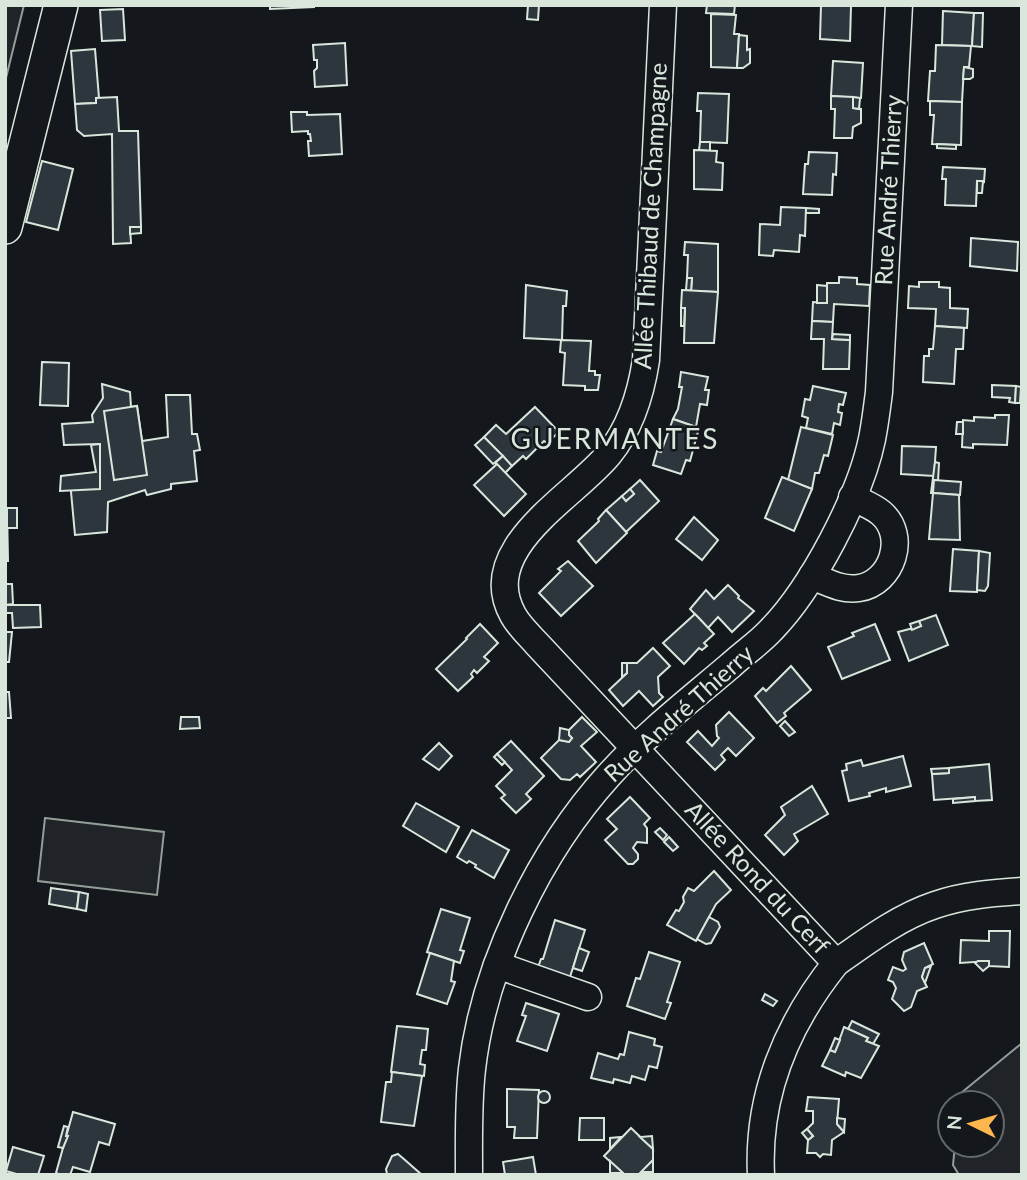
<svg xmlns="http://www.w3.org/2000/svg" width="1027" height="1180" font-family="Lato,sans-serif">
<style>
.green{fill:#202428;stroke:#939e99;stroke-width:2}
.building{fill:#2c363c;stroke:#d8e6dc;stroke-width:2}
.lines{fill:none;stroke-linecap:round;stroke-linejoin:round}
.minor-casing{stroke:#d8e6dc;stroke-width:29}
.major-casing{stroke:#d8e6dc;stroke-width:36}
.minor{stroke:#14181c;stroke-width:26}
.major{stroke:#14181c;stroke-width:33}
.labels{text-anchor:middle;stroke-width:5;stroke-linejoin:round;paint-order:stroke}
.street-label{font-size:24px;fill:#d8e6dc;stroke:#14181c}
.quarter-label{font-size:28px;letter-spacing:2px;fill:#d8e6dc;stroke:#14181c}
</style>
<rect width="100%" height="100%" fill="#14181c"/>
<g class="green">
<path d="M5 5H24L5 82Z"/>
<path d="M45 818 164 832 157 895 38 881Z"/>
<path d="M1022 1043V1175H959L953 1165 955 1145H992V1103H960L961 1093Z"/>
</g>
<g class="building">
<path d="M270 5H314V7L270 9Z"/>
<path d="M528 5H539L538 20 527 19Z"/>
<path d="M707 5H735L734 14 706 13Z"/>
<path d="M821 5 851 6 850 41 820 39Z"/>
<path d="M123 9 125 40 102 41 100 10Z"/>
<path d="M943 11 974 13 972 46 942 45Z"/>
<path d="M974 13H983L982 47 972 46Z"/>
<path d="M711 14 736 15 734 34H739L737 68 711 67Z"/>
<path d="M739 35 747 36V50L750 49V63L743 68H737Z"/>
<path d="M345 43 347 85 315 87 314 71 317 68V60H314L313 45Z"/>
<path d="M936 45 971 46 969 67H964L962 102 928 101 930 71H935Z"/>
<path d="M95 49 99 98H96V103L75 104 71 51Z"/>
<path d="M833 61 863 63 861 98 831 96Z"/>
<path d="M964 67 973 69V77L970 79H963Z"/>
<path d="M698 93 729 94 727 143 700 142 701 111H697Z"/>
<path d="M831 96 853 97V108L861 109V123L853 127 852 138H834L835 109H831Z"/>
<path d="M117 97 119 131H138L141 227H130L131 243 113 244 112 134 84 136 77 130 75 104 96 103V98Z"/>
<path d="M853 97 860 98 859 109 853 108Z"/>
<path d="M930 101 962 102 961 145 932 144 934 115H930Z"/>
<path d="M291 112H307V115L340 114 342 154 309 156 308 141H311L310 134H308V131L292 132Z"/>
<path d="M700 142H710V151L699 150Z"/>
<path d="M937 144 956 145V149L937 148Z"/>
<path d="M694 150 717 151 716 162 723 163 722 190 694 189Z"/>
<path d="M809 152 837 153 836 175 833 174 832 195 803 194 805 164H808Z"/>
<path d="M42 161 73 169 58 230 26 222Z"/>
<path d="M943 167 985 169 984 182 977 181 976 206 945 205 946 179H942Z"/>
<path d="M977 181H983L982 193H977Z"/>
<path d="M781 207 806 208 805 236 800 235 799 252 774 250 773 256 759 255 760 224 780 225Z"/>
<path d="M806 208 819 209V213H806Z"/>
<path d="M130 227H141V233L130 234Z"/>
<path d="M971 238 1018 242 1017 271 970 266Z"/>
<path d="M685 242 718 244V292L691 291 692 278H687L688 255H684Z"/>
<path d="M839 277 857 278V284L870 285 869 306 834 304 833 322 812 321 813 302 827 303V283H839Z"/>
<path d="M687 278H692L691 291 686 290Z"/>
<path d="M919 282H939V287L950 288V308L968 309 967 328 935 326 936 309 908 308 909 286 919 287Z"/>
<path d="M526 285 567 291 566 306H563L562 340 524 338Z"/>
<path d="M817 285 827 286V303H817Z"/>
<path d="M682 290 718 292 714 343H684L685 308H681Z"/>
<path d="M681 308H685L684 326H681Z"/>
<path d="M812 321 833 322 832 339 850 340 849 369H823L824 339H811Z"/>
<path d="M935 326 964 328 963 349H956L954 384 923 382 924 356H929V349H933Z"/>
<path d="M833 334 850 335V340L832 339Z"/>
<path d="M561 340 591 341 589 371H595V375H600L598 390H585V386L563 385 565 353 560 352Z"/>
<path d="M42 362 69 363 68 406 40 405Z"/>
<path d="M681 372 708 377 705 390H709L707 405 700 404 696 427 673 419 678 409 682 387H679Z"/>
<path d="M102 384 130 392 131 407 137 406 142 441 168 437 166 395H190L192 434H197L200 450 194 451 197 481 171 484V489L147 495 145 490 108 502 107 532 75 535 70 481 100 479V444L64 445 62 424 93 422 92 415 103 398Z"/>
<path d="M992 385 1016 386 1015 403 1009 402 1010 398 992 397Z"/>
<path d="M813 386 846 393 843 405 839 404 838 412 842 413 840 425 834 423 832 434 806 428 808 418 802 416 805 399 810 400Z"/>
<path d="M1016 386 1021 387 1020 403H1015Z"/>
<path d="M137 406 147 475 114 480 104 411Z"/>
<path d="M535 407 559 432 547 443 544 441 526 459 523 456 512 466 484 437 496 425 506 434Z"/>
<path d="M995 415H1009L1007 445 973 444V448L962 447 963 420 974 421V417L995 418Z"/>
<path d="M673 419 699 428 690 461 686 460 681 474 653 465 657 451 661 452Z"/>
<path d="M957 422H963V434H956Z"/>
<path d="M801 427 833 435 828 456 824 455 819 473H815L812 489 788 480Z"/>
<path d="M484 437 503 456 493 464 475 445Z"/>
<path d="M100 444V489L60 491 61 476 96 472 91 445Z"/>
<path d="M902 446 936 447 934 476 901 474Z"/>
<path d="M503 456 512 466 505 473 495 463Z"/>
<path d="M935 462 939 463 938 481 934 480 933 493H931Z"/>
<path d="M497 464 526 494 504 516 474 485Z"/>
<path d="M782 477 812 489 794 531 765 518Z"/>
<path d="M640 480 659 501 626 532 606 510 622 496 626 501 634 494 630 489Z"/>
<path d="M934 480 961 482 960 495 933 493Z"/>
<path d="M630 489 634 494 626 501 622 496Z"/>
<path d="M933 493 959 495 960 540 929 539Z"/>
<path d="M5 508H7L8 561H5Z"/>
<rect x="7" y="508" width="10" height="20"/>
<path d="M606 510 627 533 596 563 578 541 599 521 598 519Z"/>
<path d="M694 517 718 540 702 560 676 539Z"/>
<path d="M953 549 979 551 977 592 950 591Z"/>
<path d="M979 551 990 553 988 586 985 591 977 590Z"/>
<path d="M568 561 593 586 561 616 539 593 561 571 558 569Z"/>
<path d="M5 584H12L13 604 5 605Z"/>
<path d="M728 585 739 596 738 598 754 611 732 632 718 617 708 628 690 609 706 590 714 599Z"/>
<path d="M5 605H40L41 627 13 628 12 613H5Z"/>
<path d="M695 614 714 634 704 643 707 646 702 650 699 648 684 664 663 643Z"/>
<path d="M936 615 948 645 909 661 898 632 921 626 919 621Z"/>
<path d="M919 621 921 626 912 630 910 624Z"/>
<path d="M480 624 498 643 484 657 489 661 477 673 474 670 471 674 473 677 458 691 436 669 467 639 466 638Z"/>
<path d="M875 624 890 660 842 679 828 647 854 636 852 633Z"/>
<path d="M5 632H12L9 662H5Z"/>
<path d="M653 648 670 666 658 677 659 693 663 697 653 706 639 691 623 706 609 690 627 673V663H637Z"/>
<path d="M622 663H627V673L622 677Z"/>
<path d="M791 666 811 690 784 713 786 716 777 723 755 696 763 688 766 691Z"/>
<path d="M5 692H9L11 718H5Z"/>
<path d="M729 712 754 738 736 756 728 748 721 755 725 760 715 770 687 742 698 731 712 746 719 738 717 736 716 725Z"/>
<path d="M181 717H199L200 728 180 729Z"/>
<path d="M582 717 597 732 581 746 596 762 580 777 577 774 570 780 561 779 541 758 559 740 569 742 572 738 569 735V730Z"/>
<path d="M785 721 795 732 789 736 780 726Z"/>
<path d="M560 728 569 730V735L572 738 569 742 559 740Z"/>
<path d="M511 741 544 776 526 794 531 799 516 813 501 798 505 795 496 786 512 770 497 754Z"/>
<path d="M439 743 452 756 439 770 423 759Z"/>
<path d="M497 754 505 762 502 765 494 757Z"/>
<path d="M903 756 911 786 886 792V788L869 793 870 796 849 801 842 771 847 770 846 764 861 760 863 766Z"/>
<path d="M989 764 992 800 975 801V797L934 800 932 774 949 773V768Z"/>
<path d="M949 768V773L932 774 931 769Z"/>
<path d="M812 786 828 814 794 834 798 841 784 855 765 835 785 815 781 807Z"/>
<path d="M630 797 650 818 644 824 647 828V843L637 842 633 848 638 854V859L633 864H628L605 840 617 829 607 819Z"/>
<path d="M975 797V801L953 803V799Z"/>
<path d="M416 803 459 827 446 852 403 826Z"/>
<path d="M660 828 667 835 663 840 655 832Z"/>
<path d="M472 830 509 850 494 878 475 867 476 865 469 861 467 863 457 857Z"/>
<path d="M669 837 678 847 673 851 664 842Z"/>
<path d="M714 871 731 890 716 904 696 941 667 925 676 910 679 911 684 902 683 897 688 888 694 891Z"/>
<path d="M51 888 79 892 77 909 49 904Z"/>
<path d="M79 892 88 894 86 911 77 909Z"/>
<path d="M441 909 470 918 460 950 464 951 460 963 427 952Z"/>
<path d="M709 917 718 922 720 927 711 943 706 944 697 939Z"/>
<path d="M555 920 585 930 569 980 537 970 541 959H543Z"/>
<path d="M989 931H1010L1009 967 989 966V961L960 963 961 940 989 941Z"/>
<path d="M924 943 933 964 925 968 922 977 927 987 917 991 911 1007 904 1011 892 999 896 988 893 982 888 980 893 967 903 971 906 969 902 960 904 952Z"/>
<path d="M579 948 589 952 582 971 573 968Z"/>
<path d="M649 952 680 962 667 1002 671 1003 665 1019 627 1006 636 978 640 979Z"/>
<path d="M430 953 454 961 451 981 455 982 447 1004 417 994Z"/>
<path d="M978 961H989V966L983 971 975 963Z"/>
<path d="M931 966 925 983 922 977 925 968Z"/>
<path d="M765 994 777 1001 773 1006 762 1000Z"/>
<path d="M526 1003 559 1014 547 1051 517 1041 526 1016 522 1015Z"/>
<path d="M852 1021 879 1034 873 1044 866 1041 868 1038 848 1029Z"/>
<path d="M397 1026 428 1029 426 1050H422L420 1064 425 1065 424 1076 391 1072Z"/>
<path d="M844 1027 868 1038 866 1041 879 1046 861 1078 846 1072 845 1076 822 1066 830 1050 835 1052Z"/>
<path d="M629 1032 655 1039 654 1045 662 1047 657 1068 649 1066 645 1080 632 1076 630 1083 614 1079 613 1083 591 1078 598 1053 618 1059 620 1054 624 1055Z"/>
<path d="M835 1038 840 1040 835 1052 830 1050Z"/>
<path d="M392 1072 422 1076 414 1126 381 1122 386 1082H391Z"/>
<path d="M507 1089 539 1090 537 1138H514L515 1127H507Z"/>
<circle cx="544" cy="1097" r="6"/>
<path d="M808 1097 839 1099 837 1124 844 1132 832 1140 831 1155 823 1154 820 1157 816 1153H807L808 1140 813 1136 807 1129 813 1123V1111H806Z"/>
<path d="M73 1112 115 1124 109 1145 99 1142 90 1172 73 1167 70 1175H61L56 1173Z"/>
<path d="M580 1118H604V1140H579Z"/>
<path d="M837 1118 845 1119 844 1132 837 1124Z"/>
<path d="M64 1126 68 1127 66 1136H68L63 1148 58 1147Z"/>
<path d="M631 1128 653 1149V1160L639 1175H625L604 1156Z"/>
<path d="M807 1129 813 1136 808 1140 802 1133Z"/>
<path d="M652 1136 653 1149 640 1137Z"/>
<path d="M621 1137 610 1149V1138Z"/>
<path d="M13 1147 44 1156 38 1175H20L6 1171Z"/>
<path d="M398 1154 405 1160 422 1175 387 1174 386 1169 392 1156Z"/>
<path d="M533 1157 536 1175H505L503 1162Z"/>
<path d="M653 1160V1172H641Z"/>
<path d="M610 1161 623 1173H610Z"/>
</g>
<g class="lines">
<g class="minor-casing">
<g id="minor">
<path d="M663 5 646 360C641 393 631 427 609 454 573 498 476 548 513 615 519 626 529 635 537 644L836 963C787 1024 757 1096 761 1175"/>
<path d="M812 576C827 582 843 591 859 588 892 583 908 536 881 513 873 506 861 502 852 497"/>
<path d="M836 963C867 941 899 917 935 905 963 895 993 893 1022 891"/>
<path d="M497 965 588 997"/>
<path d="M469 1175C469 1140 468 1104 472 1069 484 965 540 851 609 775 646 734 690 700 731 665 744 653 759 643 771 630 812 588 860 497 872 439 875 424 877 408 879 392L899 5"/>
</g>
</g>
<g class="major-casing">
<path id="major" d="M5 227 61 5"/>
</g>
<use href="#minor" class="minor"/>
<use href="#major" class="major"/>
</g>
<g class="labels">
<g class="street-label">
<text transform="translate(889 190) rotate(-87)" y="8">Rue André Thierry</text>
<text transform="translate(651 216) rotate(-87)" y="8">Allée Thibaud de Champagne</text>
<text transform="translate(679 714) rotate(-42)" y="8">Rue André Thierry</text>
<text transform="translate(757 878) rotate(47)" y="8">Allée Rond du Cerf</text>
</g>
<g class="quarter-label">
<text x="615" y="449">GUERMANTES</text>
</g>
</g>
<rect width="1027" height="1180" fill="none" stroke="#d8e6dc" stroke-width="14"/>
<g transform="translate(971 1124) rotate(275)"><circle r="33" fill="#14181c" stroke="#626a69" stroke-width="2"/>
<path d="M0-5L12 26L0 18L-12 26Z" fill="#ffb74d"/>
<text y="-10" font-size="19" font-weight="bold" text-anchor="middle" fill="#d8e6dc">N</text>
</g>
</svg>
